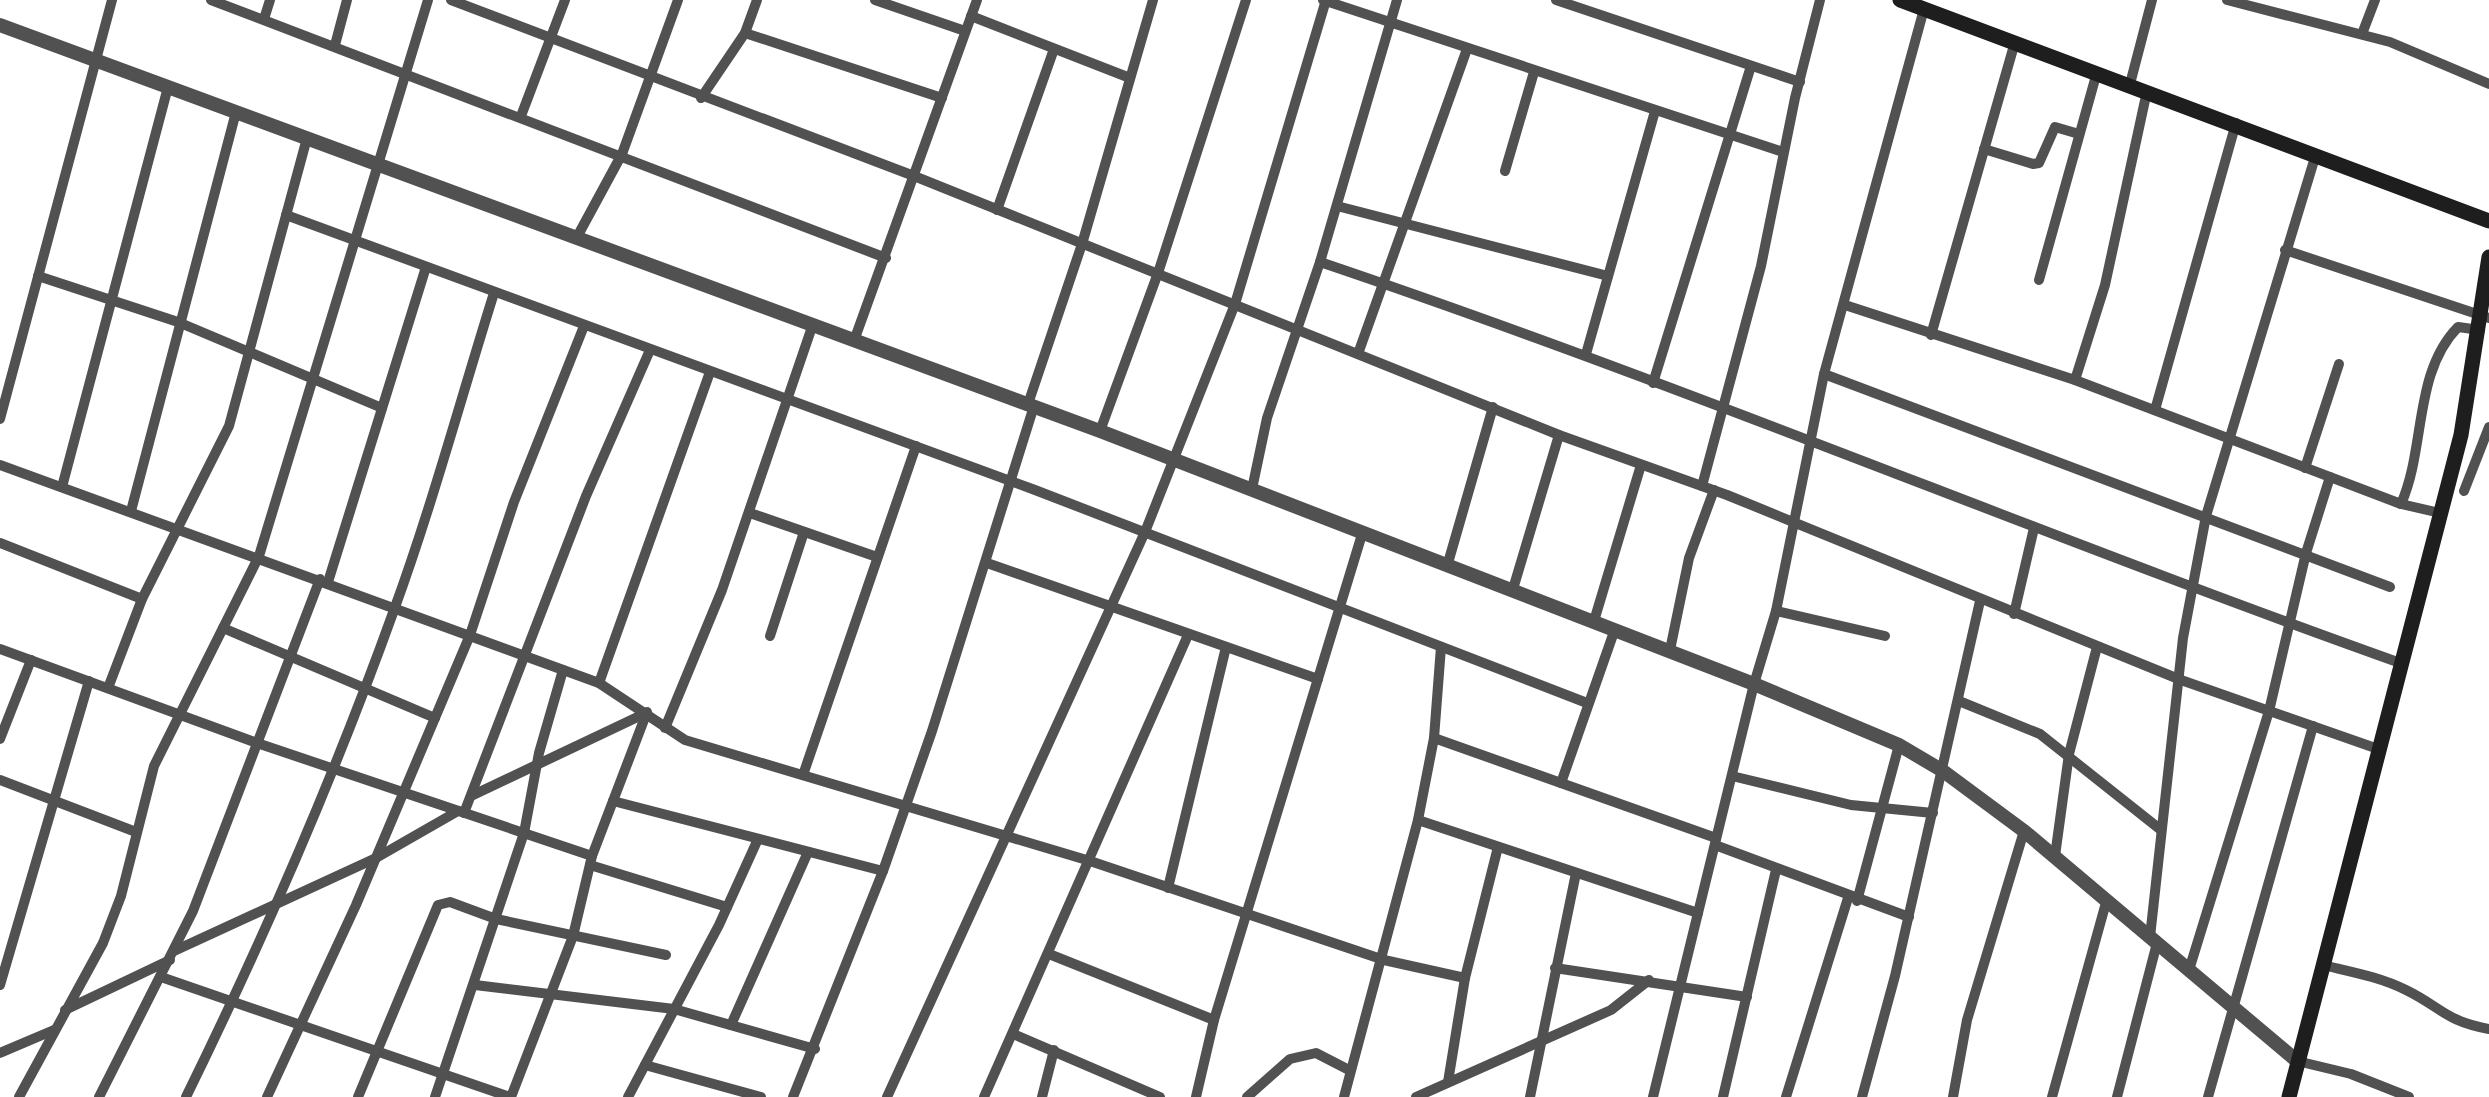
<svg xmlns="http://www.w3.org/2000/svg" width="2489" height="1097" font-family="'Source Sans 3',sans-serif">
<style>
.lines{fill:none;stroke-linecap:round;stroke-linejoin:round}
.minor{stroke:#515151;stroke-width:10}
.tertiary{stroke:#515151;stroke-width:14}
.secondary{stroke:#1e1e1e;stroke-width:15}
</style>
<rect width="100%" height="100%" fill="#fff"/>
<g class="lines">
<g class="minor">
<path d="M211 0 886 258"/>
<path d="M451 0 914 176 1559 435 1727 495 2181 680 2381 750"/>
<path d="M875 0 965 31"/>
<path d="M1323 0 1783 152"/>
<path d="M1556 0 1800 82"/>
<path d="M2227 0 2390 42 2489 84"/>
<path d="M971 16 1130 78"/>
<path d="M264 19 270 0"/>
<path d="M745 33 942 98"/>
<path d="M2362 34 2375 0"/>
<path d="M335 45 347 0"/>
<path d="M2130 84 2152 0"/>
<path d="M701 98 745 33 757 0"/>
<path d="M521 116 565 0"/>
<path d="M1984 149 2033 164 2039 163 2055 127 2079 134"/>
<path d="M1505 171 1534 72"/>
<path d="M1337 206 1608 276"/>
<path d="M997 210 1054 49"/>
<path d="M286 215 1035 490 1587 703"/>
<path d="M577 237 622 154 678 0"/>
<path d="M2285 250 2489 318"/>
<path d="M1320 262C1685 385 2040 535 2403 664"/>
<path d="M38 276 178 322 382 408"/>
<path d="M2039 280 2097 72"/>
<path d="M1845 305 2075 380 2401 504C2426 448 2413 373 2458 327L2480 330"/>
<path d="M1931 335 2015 42"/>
<path d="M855 338 977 0"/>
<path d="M1359 351 1467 49"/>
<path d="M1586 354 1655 111"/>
<path d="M1824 374 2390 587"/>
<path d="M2075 380 2105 285 2147 91"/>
<path d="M1653 383 1751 66"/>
<path d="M1028 404 1082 244 1153 0"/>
<path d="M2155 410 2236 123"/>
<path d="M0 419 112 0"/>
<path d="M1100 431 1158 273 1246 0"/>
<path d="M0 465 599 683 685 740 1090 861 1384 960 1465 978"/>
<path d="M2305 468 2339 364"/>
<path d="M1702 486 1761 266 1795 98 1820 0"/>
<path d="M62 487 168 87"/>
<path d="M1252 489 1267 418 1320 262 1397 0"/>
<path d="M2464 491 2489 427"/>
<path d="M2401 504 2440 513"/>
<path d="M131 511 236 112"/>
<path d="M750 513 877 557"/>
<path d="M0 543 142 599"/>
<path d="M987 563 1318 679"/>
<path d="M1448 563 1493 407"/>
<path d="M328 582 426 267"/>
<path d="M1513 589 1559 435"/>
<path d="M1776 611 1885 636"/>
<path d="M2014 614 2034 528"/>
<path d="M1594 621 1641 465"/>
<path d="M223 628 435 718"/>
<path d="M770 636 804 532"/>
<path d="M0 649 257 743 592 856"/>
<path d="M1670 650 1689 558 1714 490"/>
<path d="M599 683 710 372"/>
<path d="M108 688 142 599 229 426 307 138"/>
<path d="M1959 701 2040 734 2161 830"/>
<path d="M665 728 722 590 813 324"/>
<path d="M1434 738 1716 838"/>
<path d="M0 739 31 660"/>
<path d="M803 775 916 446"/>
<path d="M1732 776 1851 805 1933 813"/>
<path d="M0 780 136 832"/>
<path d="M1561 783 1615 629"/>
<path d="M471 796 646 713"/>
<path d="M613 801 883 871"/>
<path d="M464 813 586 496 650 350"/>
<path d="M1418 820 1698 913"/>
<path d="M1715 845 1909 917"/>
<path d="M2055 856 2069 754 2097 647"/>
<path d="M590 865 727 907"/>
<path d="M1168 888 1226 647"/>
<path d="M1857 901 1899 745"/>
<path d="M2150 937 2183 638 2206 516 2316 154"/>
<path d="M174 951 376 858 458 811"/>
<path d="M1049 954 1214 1020"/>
<path d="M2323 965C2352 972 2380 977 2406 990 2441 1007 2445 1021 2489 1029"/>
<path d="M1555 968 1747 997"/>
<path d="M2189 970 2269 711 2306 553 2330 477"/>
<path d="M161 977 510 1097"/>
<path d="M0 985 89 681"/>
<path d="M475 985 674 1009 815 1049"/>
<path d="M65 1010 170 960"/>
<path d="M731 1025 808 852"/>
<path d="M1013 1034 1160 1097"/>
<path d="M0 1053 54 1030"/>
<path d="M2297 1061 2351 1074 2409 1097"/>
<path d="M645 1065 761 1097"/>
<path d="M1448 1082 1465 978 1498 847"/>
<path d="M19 1097 103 943 121 896 154 766 259 556 428 0"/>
<path d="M99 1097 193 911 320 579"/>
<path d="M186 1097C264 938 334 777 394 610 432 506 461 398 494 293"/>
<path d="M267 1097 356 905 470 635 514 502 584 326"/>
<path d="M358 1097 438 905 450 902 496 919 666 955"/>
<path d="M435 1097 524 833 539 753 563 670"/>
<path d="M511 1097 573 936 592 856 647 712"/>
<path d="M628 1097 719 925 758 839"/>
<path d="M793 1097 883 871 932 731 1034 406"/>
<path d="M887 1097 1145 532 1235 304 1326 0"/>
<path d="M984 1097 1188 635"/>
<path d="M1042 1097 1054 1050"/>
<path d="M1196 1097 1214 1020 1363 531"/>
<path d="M1247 1097 1290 1059 1316 1053 1349 1070"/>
<path d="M1344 1097 1418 820 1434 738 1441 647"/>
<path d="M1416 1097 1611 1010 1649 980"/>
<path d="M1530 1097 1576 873"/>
<path d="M1653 1097 1754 684 1776 611 1824 374 1924 9"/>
<path d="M1723 1097 1776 870"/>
<path d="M1786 1097 1848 898"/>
<path d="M1862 1097 1895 976 1980 601"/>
<path d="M1953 1097 1967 1020 2024 831"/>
<path d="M2052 1097 2107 899"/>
<path d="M2117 1097 2157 943"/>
<path d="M2208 1097 2313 726"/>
</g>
<path class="tertiary" d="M0 25 1100 431 1754 684 1899 745 1943 771 2024 831 2297 1061"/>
<g class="secondary">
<path d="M1900 0 2489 221"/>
<path d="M2289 1097 2461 435 2489 257"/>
</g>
</g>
</svg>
